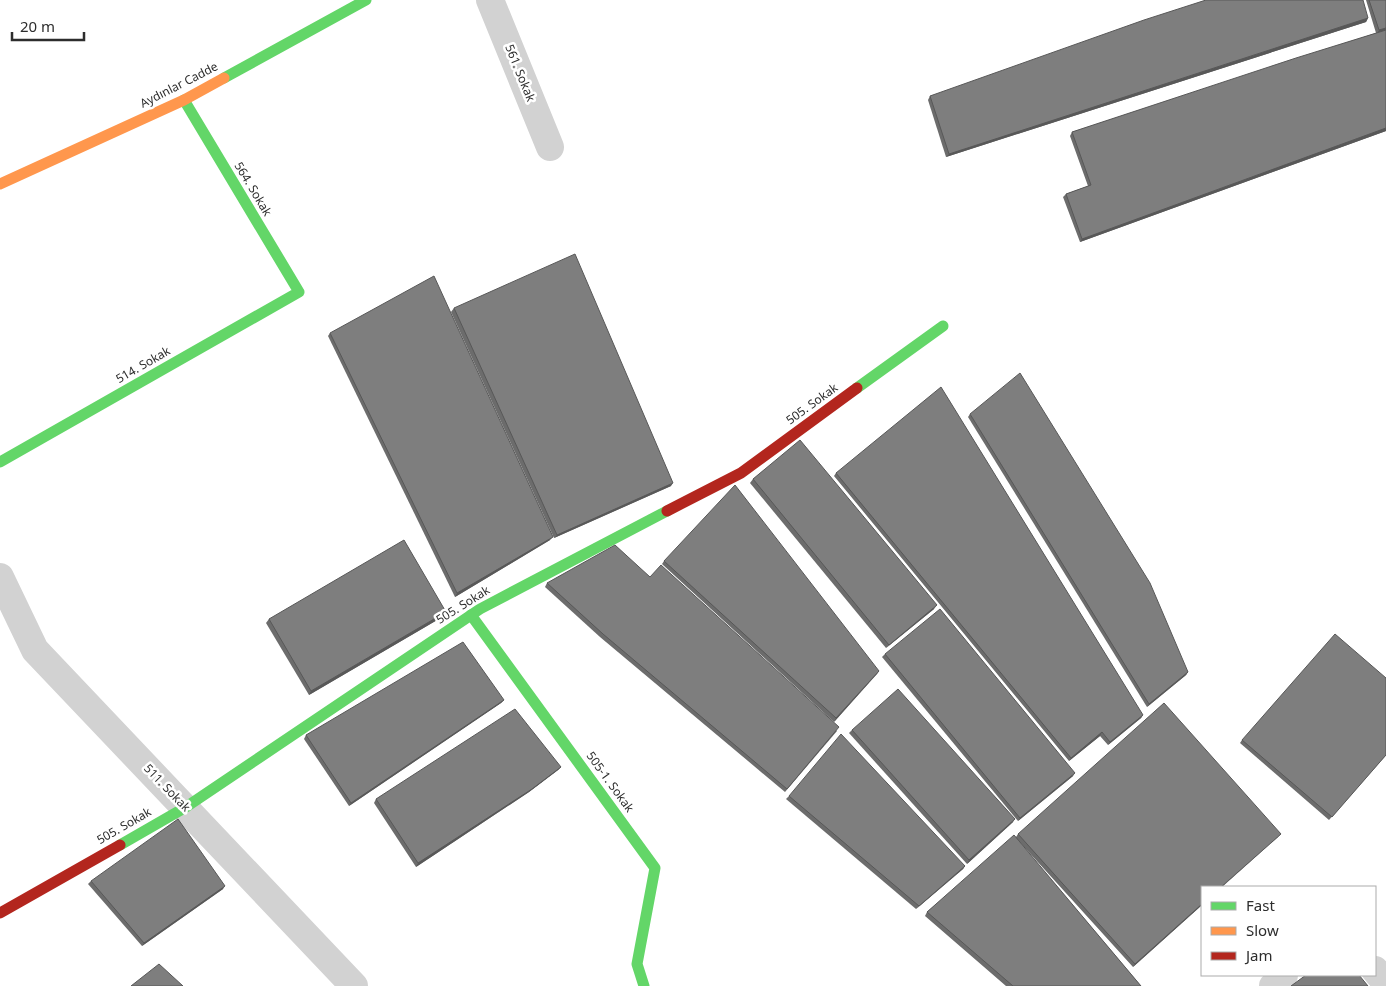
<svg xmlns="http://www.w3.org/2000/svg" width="1386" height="986" font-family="'Noto Sans',sans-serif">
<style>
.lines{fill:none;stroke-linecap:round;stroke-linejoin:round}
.street{stroke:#d2d2d2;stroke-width:28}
.fast{stroke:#63d668;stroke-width:11}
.slow{stroke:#ff974d;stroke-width:11}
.jam{stroke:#b3261e;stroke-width:11}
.wall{fill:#6c6c6c}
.shaded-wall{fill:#585858}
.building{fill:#7e7e7e;stroke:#585858}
.labels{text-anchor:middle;stroke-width:5;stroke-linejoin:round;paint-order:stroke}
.street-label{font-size:12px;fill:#2d2d2d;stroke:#fff}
</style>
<rect width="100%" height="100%" fill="#fff"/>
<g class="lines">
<g class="street">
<path d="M490 0 550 147"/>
<path d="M0 577 35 650 354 986"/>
<path d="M1375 970 1386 983"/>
<path d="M1273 986 1284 975"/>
</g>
<g class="fast">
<path d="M224 78 366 0"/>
<path d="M857 388 943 326"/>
<path d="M0 462 299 292 184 100"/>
<path d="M471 615 655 868 637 964 644 986"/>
<path d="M120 845 186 807 480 609 667 511"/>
</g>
<path class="slow" d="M0 184 184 100 224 78"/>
<g class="jam">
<path d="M667 511 741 473 857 388"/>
<path d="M0 913 120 845"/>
</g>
</g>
<g class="wall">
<path d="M1366 0H1386V131L1080 242 1063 197 1066 194 1088 186 1070 136 1072 132 1376 33Z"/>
<path d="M1368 18 1366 22 946 157 928 100 930 96Z"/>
<path d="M454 308 671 486 554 538 451 312Z"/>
<path d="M330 333 550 540 455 597 328 336Z"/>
<path d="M970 414 1188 672 1186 675 1147 707 968 417Z"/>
<path d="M836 473 1143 715 1141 718 1108 745 1100 736 1069 761 834 476Z"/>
<path d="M753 479 934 609 886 648 750 483Z"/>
<path d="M664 561 879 671 834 722 662 564Z"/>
<path d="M650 577 837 731 785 792 600 637 545 587 547 583Z"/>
<path d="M444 616 309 695 266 623 269 619Z"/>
<path d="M885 654 1073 776 1018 821 882 657Z"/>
<path d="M504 700 501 703 349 806 304 739 306 735Z"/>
<path d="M852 730 1013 822 967 864 849 733Z"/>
<path d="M1242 740 1386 755 1329 820 1240 743Z"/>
<path d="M561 767 558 770 529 792 416 867 374 803 376 799Z"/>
<path d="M789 796 965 866 963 869 916 909 786 799Z"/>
<path d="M1018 834 1278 837 1202 887V905L1133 967 1016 838 1141 986H1006L925 916 927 912 1016 837Z"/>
<path d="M91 881 223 889 142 946 88 884Z"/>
</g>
<g class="shaded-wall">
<path d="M1368 18 1366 22 946 157 949 154Z"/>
<path d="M1386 28V31L1377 34 1379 30Z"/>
<path d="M1386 128V131L1080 242 1082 239Z"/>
<path d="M673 483 671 486 554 538 557 535Z"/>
<path d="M553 537 550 540 455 597 457 593Z"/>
<path d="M937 605 934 609 886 648 889 645Z"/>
<path d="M446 612 444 616 309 695 311 691Z"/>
<path d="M879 671 877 674 834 722 836 718Z"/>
<path d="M1188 672 1186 675 1147 707 1149 704Z"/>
<path d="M504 700 501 703 349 806 351 803Z"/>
<path d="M1143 715 1141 718 1108 745 1110 742Z"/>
<path d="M1102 732 1100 736 1069 761 1071 758Z"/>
<path d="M561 767 558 770 529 792 416 867 418 863Z"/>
<path d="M1075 773 1073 776 1018 821 1020 818Z"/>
<path d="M1015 819 1013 822 967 864 969 860Z"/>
<path d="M1281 834 1278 837 1222 887H1221Z"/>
<path d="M965 866 963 869 916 909 919 906Z"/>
<path d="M225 886 223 889 142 946 144 943Z"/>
<path d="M1202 904V905L1133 967 1135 964Z"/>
</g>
<g class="building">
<path d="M1206 0H1363L1368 18 949 154 930 96 1144 20Z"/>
<path d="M1369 0H1386V28L1379 30Z"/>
<path d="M1386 30V128L1082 239 1066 194 1091 185 1072 132 1296 58Z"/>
<path d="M575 254 673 483 557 535 454 308Z"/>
<path d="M434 276 553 537 457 593 330 333Z"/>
<path d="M1020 373 1150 583 1188 672 1149 704 970 414Z"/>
<path d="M941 387 1143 715 1110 742 1102 732 1071 758 836 473Z"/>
<path d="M800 440 937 605 889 645 753 479Z"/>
<path d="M735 485 879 671 836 718 664 561Z"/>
<path d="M404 540 446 612 311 691 269 619Z"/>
<path d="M615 545 650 577 661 565 839 727 787 789 603 634 547 583Z"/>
<path d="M940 609 1075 773 1020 818 885 654Z"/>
<path d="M1335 634 1386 678V755L1332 817 1242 740Z"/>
<path d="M463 642 504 700 351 803 306 735Z"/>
<path d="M898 689 1015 819 969 860 852 730Z"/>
<path d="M1164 703 1281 834 1221 887H1202V904L1135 964 1018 834Z"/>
<path d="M515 709 561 767 532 789 418 863 376 799Z"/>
<path d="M841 734 965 866 919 906 789 796Z"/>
<path d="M178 819 225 886 144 943 91 881Z"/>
<path d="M1014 835 1141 986H1013L927 912Z"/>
<path d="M159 964 183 986H131Z"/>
<path d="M1306 975H1359L1368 986H1291Z"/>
</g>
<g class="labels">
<g class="street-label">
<text transform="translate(520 73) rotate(68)" y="4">561. Sokak</text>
<text transform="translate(179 85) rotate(-27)" y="4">Aydınlar Cadde</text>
<text transform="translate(253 189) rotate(59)" y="4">564. Sokak</text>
<text transform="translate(143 365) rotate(-30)" y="4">514. Sokak</text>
<text transform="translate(812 404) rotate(-36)" y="4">505. Sokak</text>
<text transform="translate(463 605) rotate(-32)" y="4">505. Sokak</text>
<text transform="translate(610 782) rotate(54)" y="4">505-1. Sokak</text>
<text transform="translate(167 788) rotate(46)" y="4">511. Sokak</text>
<text transform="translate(124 826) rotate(-30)" y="4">505. Sokak</text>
</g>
</g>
<rect x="1201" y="886" width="175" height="90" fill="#ffffff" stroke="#ababab"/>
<rect x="1211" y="902" width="25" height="8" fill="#63d668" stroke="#ababab"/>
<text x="1246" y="911" font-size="15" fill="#2d2d2d">Fast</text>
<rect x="1211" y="927" width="25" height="8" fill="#ff974d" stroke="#ababab"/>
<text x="1246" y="936" font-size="15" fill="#2d2d2d">Slow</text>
<rect x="1211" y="952" width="25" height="8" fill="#b3261e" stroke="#ababab"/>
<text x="1246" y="961" font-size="15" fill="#2d2d2d">Jam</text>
<path d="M12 32v8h72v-8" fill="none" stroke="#2d2d2d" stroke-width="2.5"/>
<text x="20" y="32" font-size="15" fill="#2d2d2d" stroke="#ffffff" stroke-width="4" paint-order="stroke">20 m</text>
</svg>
